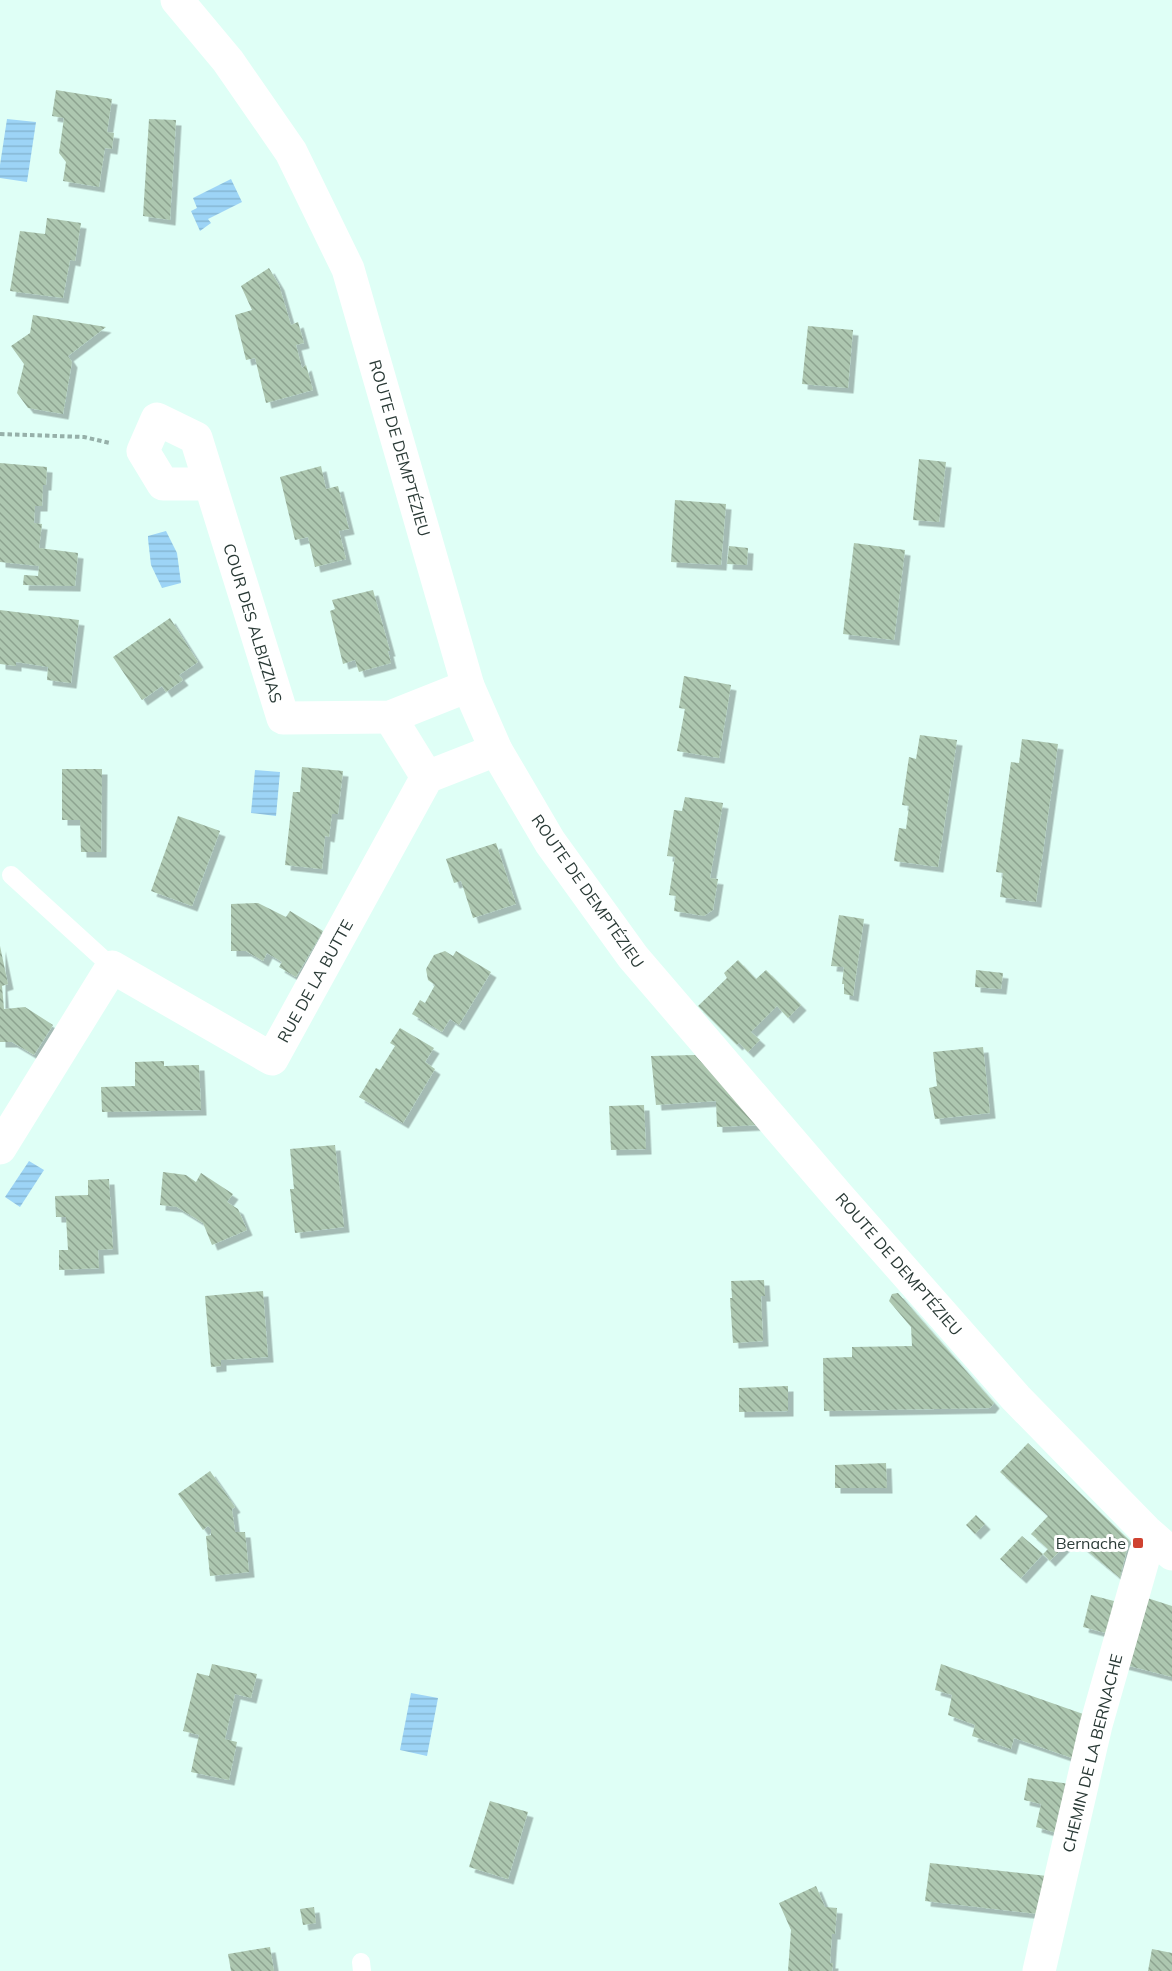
<svg xmlns="http://www.w3.org/2000/svg" width="1172" height="1971" font-family="Mulish,sans-serif">
<style>
.water{fill:url(#water-rules)}
.building{fill:url(#building-back-hatch);filter:url(#shadow)}
.lines{fill:none;stroke-linecap:round;stroke-linejoin:round}
.path{stroke:#96b0a9;stroke-width:4;stroke-dasharray:4.5 3;stroke-linecap:butt}
.service{stroke:#fff;stroke-width:18}
.minor{stroke:#fff;stroke-width:33}
.tertiary{stroke:#fff;stroke-width:33}
.poi-dot{fill:#cf4230;stroke:#fff;stroke-width:2}
.labels{text-anchor:middle;stroke-width:6;stroke-linejoin:round;paint-order:stroke}
.street-label{font-size:16px;fill:#2a3a36;stroke:#fff}
.poi-label{font-size:16px;fill:#2a3a36;stroke:#fff;text-anchor:end}
</style>
<defs>
<pattern id="water-rules" width="6" height="5" patternUnits="userSpaceOnUse" patternTransform="scale(1.5)"><rect width="6" height="5" fill="#9dd4f6"/><path d="M0 2.5h6" fill="none" stroke="#87b7d4"/></pattern>
<pattern id="building-back-hatch" width="6" height="6" patternUnits="userSpaceOnUse" patternTransform="scale(1.5)"><rect width="6" height="6" fill="#adc7b0"/><path d="M-1 5l2 2M0 0l6 6M5-1l2 2" fill="none" stroke="#8da390"/></pattern>
<filter id="shadow"><feDropShadow dx="5.5" dy="5.5" stdDeviation="0" flood-color="#0004"/></filter>
</defs>
<rect width="100%" height="100%" fill="#dffff6"/>
<g class="water">
<path d="M7 119 36 122 27 182 0 178V165Z"/>
<path d="M231 179 242 202 208 219 211 223 200 231 191 211 197 208 193 198Z"/>
<path d="M166 531 177 553 181 583 162 588 151 565 148 539V536Z"/>
<path d="M255 770 280 772 276 816 251 813Z"/>
<path d="M29 1161 44 1170 20 1207 5 1197Z"/>
<path d="M411 1693 438 1698 427 1756 400 1750Z"/>
</g>
<g class="building">
<path d="M56 90 112 99 107 132 114 133 112 149 105 148 99 187 63 181 66 162 59 153 64 118 52 116Z"/>
<path d="M149 119 176 120 170 220 143 216Z"/>
<path d="M47 218 81 223 75 261 70 260 63 298 10 291 20 231 45 234Z"/>
<path d="M269 268 279 285 291 325 298 322 304 343 296 345 302 368 306 365 313 390 266 403 255 358 246 360 235 315 252 310 241 286Z"/>
<path d="M33 315 106 327 68 356 72 362 63 414 28 408 17 393 24 364 11 346 30 333Z"/>
<path d="M808 326 853 330 848 388 802 384Z"/>
<path d="M919 459 946 462 939 522 913 520Z"/>
<path d="M0 463 47 467 46 485H43L42 506H35L34 523 42 524 39 548 78 553 75 586 23 585 24 575 38 576 39 566 0 562Z"/>
<path d="M321 466 326 489 338 486 349 529 339 531 346 559 315 567 308 537 295 540 280 477Z"/>
<path d="M675 500 726 504 721 565 671 562Z"/>
<path d="M854 543 905 550 894 640 843 634Z"/>
<path d="M729 546 748 548 747 565 727 564Z"/>
<path d="M373 590 390 651H388L391 663 359 672 355 660 343 664 330 611 335 609 332 600Z"/>
<path d="M0 610 79 620 71 683 47 680 48 667 16 662V666L0 664Z"/>
<path d="M170 618 198 662 179 675 183 680 166 692 162 686 142 700 113 657Z"/>
<path d="M684 676 731 685 719 758 677 751 685 709 679 708Z"/>
<path d="M920 735 957 740 938 867 894 861 899 828 906 829 909 806 902 805 909 757 916 759Z"/>
<path d="M1022 739 1058 744 1036 902 1000 897 1003 873 996 872 1011 762 1019 763Z"/>
<path d="M302 767 343 771 338 814H332L329 837 325 836 322 869 285 865 293 792H300Z"/>
<path d="M62 769H102L101 852H81L80 820H62Z"/>
<path d="M685 797 723 803 710 878 718 879 713 910 704 916 674 911 676 896 669 895 675 857 667 856 674 810 682 811Z"/>
<path d="M178 816 220 831 192 906 151 891Z"/>
<path d="M496 843 516 904 473 918 461 881 454 883 446 859Z"/>
<path d="M258 903 286 917 290 911 323 931 296 977 279 967 282 962 267 953 263 961 246 951H231V904Z"/>
<path d="M839 915 864 919 853 996 844 994V984H842L844 967 831 966Z"/>
<path d="M0 946 8 984 2 986 4 1009 25 1007 53 1025 34 1055 12 1042H0Z"/>
<path d="M445 951 453 956 456 951 491 972 459 1025 450 1019 442 1032 412 1014 420 1000 425 1003 435 985 428 980 426 969 434 955Z"/>
<path d="M738 960 756 979 766 970 801 1005 788 1018 777 1006 751 1032 760 1040 748 1052 739 1043 737 1045 698 1006 727 978 724 973Z"/>
<path d="M976 970 1003 973 1001 989 975 987Z"/>
<path d="M400 1028 434 1048 425 1062 435 1069 403 1123 359 1097 376 1068 380 1070 395 1046 390 1043Z"/>
<path d="M983 1047 990 1113 935 1119 929 1088 937 1086 933 1052Z"/>
<path d="M695 1055 759 1125 717 1127 716 1101 656 1105 651 1056Z"/>
<path d="M164 1061V1066L199 1065 201 1110 102 1112 101 1087 135 1086V1062Z"/>
<path d="M644 1105 646 1149 611 1150 609 1106Z"/>
<path d="M335 1145 344 1227 295 1233 290 1189H294L290 1149Z"/>
<path d="M163 1172 186 1175 196 1182 201 1173 233 1194 227 1202 238 1209 247 1230 212 1245 203 1223 177 1207 160 1205Z"/>
<path d="M109 1179 113 1249 98 1250 99 1268 59 1270V1250H68L66 1217H56L55 1196 88 1195V1180Z"/>
<path d="M764 1280 765 1296H761L763 1341 733 1343 730 1298H732L731 1281Z"/>
<path d="M263 1291 268 1357 221 1360V1366L211 1367 205 1296Z"/>
<path d="M898 1293 994 1403 990 1408 824 1411 823 1358 852 1357V1347L912 1346 911 1327 889 1301 892 1294Z"/>
<path d="M788 1386V1411L739 1412V1388Z"/>
<path d="M1028 1443 1129 1540 1120 1578 1072 1538 1050 1561 1043 1554 1021 1578 1000 1559 1022 1536 1043 1554 1048 1549 1031 1534 1048 1516 1000 1472Z"/>
<path d="M886 1463 887 1488H835V1465Z"/>
<path d="M210 1471 235 1507 232 1509 235 1532H245L249 1572 210 1576 206 1536 211 1535V1529L208 1526 203 1530 178 1494Z"/>
<path d="M976 1515 985 1524 975 1534 966 1525Z"/>
<path d="M1091 1595 1114 1601 1106 1633 1083 1627Z"/>
<path d="M1141 1596 1172 1606V1677L1122 1664Z"/>
<path d="M212 1664 257 1674 251 1698 235 1694 225 1739 237 1742 229 1780 191 1772 199 1735 183 1731 197 1673 209 1676Z"/>
<path d="M941 1664 1086 1715 1075 1759 1014 1738 1011 1749 972 1736 975 1725 948 1715 952 1695 935 1690Z"/>
<path d="M1028 1778 1070 1784 1057 1833 1036 1827 1041 1804 1024 1800Z"/>
<path d="M490 1801 528 1812 508 1879 469 1867Z"/>
<path d="M930 1863 1047 1876 1038 1914 925 1901Z"/>
<path d="M816 1886 825 1907 837 1908 835 1934H832L830 1963H833L832 1971H788L791 1930 779 1903Z"/>
<path d="M314 1907 316 1923 303 1925 300 1909Z"/>
<path d="M270 1947 274 1971H231L228 1954Z"/>
<path d="M1152 1949 1172 1953V1971H1148Z"/>
</g>
<g class="lines">
<path class="path" d="M0 434 84 437 110 443"/>
<g class="service">
<path d="M11 875 112 967"/>
<path d="M361 1962 362 1971"/>
</g>
<g class="minor">
<path d="M210 484H163L143 451 157 419 196 438 283 718 390 717 468 686"/>
<path d="M390 717 427 777"/>
<path d="M0 1148 112 967 272 1059 427 777 496 750"/>
<path d="M1039 1971 1096 1725 1145 1553 1153 1538"/>
</g>
<path class="tertiary" d="M177 0 228 61 291 152 348 269 468 686 496 750 550 842 633 957 838 1196 1016 1398 1146 1531 1172 1554"/>
</g>
<rect class="poi-dot" x="1132" y="1537" width="12" height="12" rx="3"/>
<g class="labels">
<g class="street-label">
<text transform="translate(400 448) rotate(74)" y="6">ROUTE DE DEMPTÉZIEU</text>
<text transform="translate(253 623) rotate(73)" y="6">COUR DES ALBIZZIAS</text>
<text transform="translate(588 891) rotate(55)" y="6">ROUTE DE DEMPTÉZIEU</text>
<text transform="translate(315 981) rotate(-61)" y="6">RUE DE LA BUTTE</text>
<text transform="translate(899 1264) rotate(49)" y="6">ROUTE DE DEMPTÉZIEU</text>
<text transform="translate(1092 1753) rotate(-76)" y="6">CHEMIN DE LA BERNACHE</text>
</g>
<g class="poi-label">
<text x="1126" y="1549">Bernache</text>
</g>
</g>
</svg>
